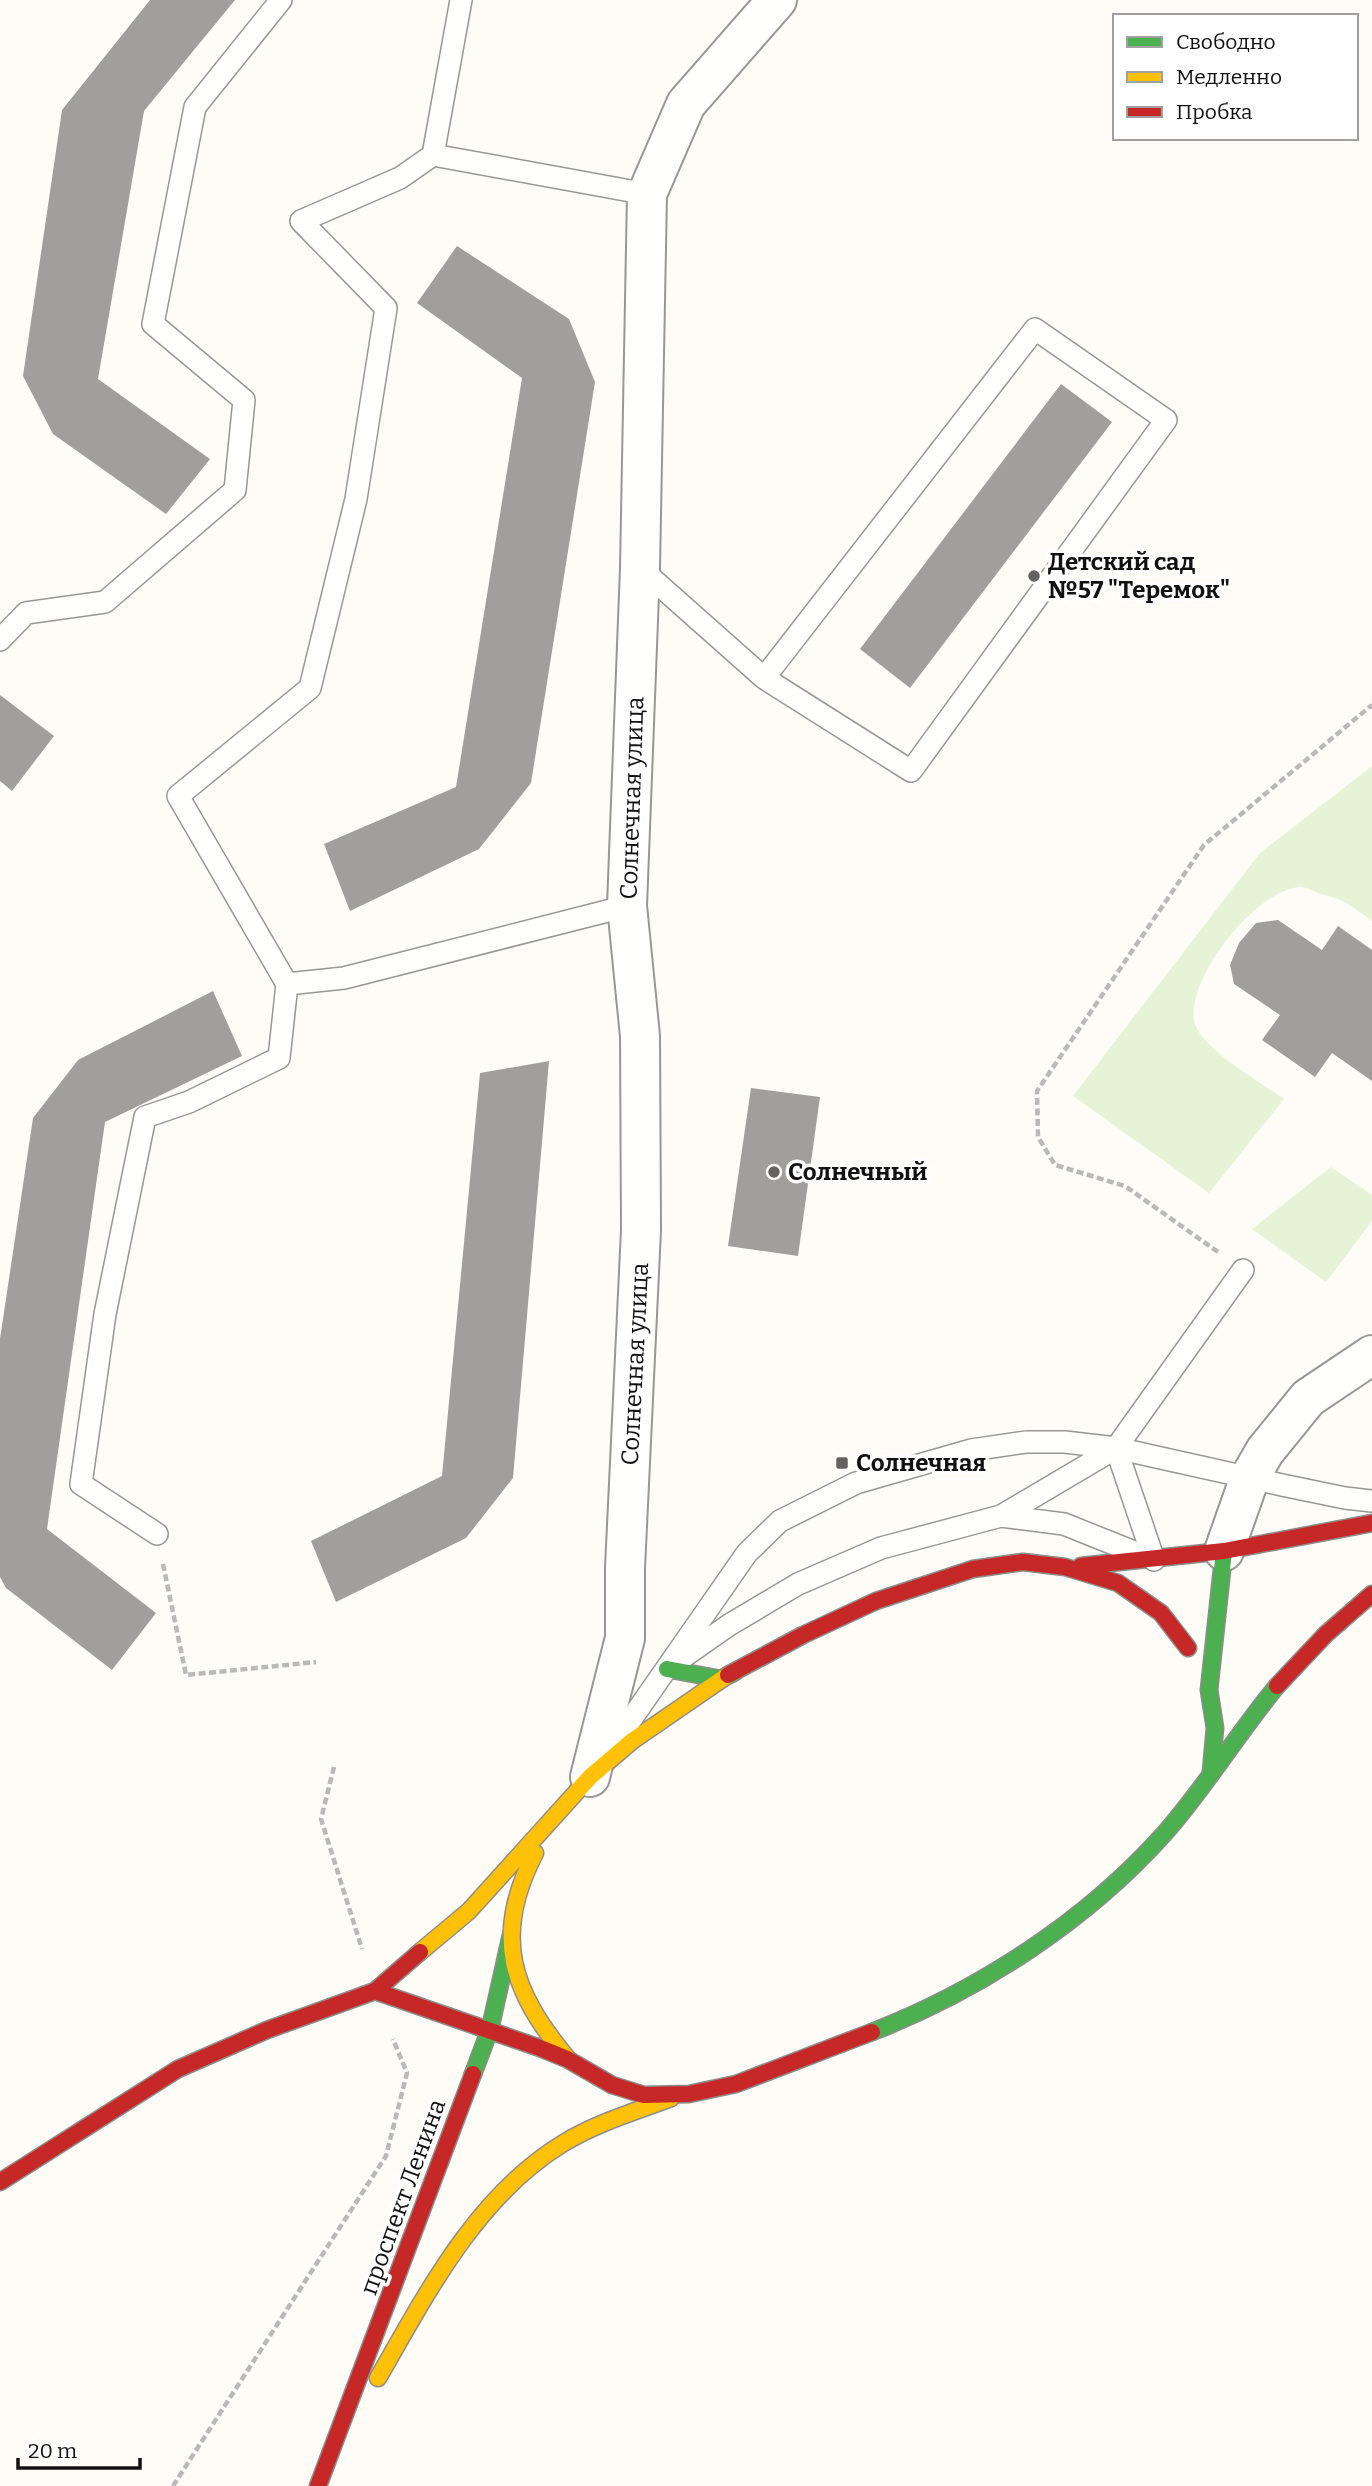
<svg xmlns="http://www.w3.org/2000/svg" width="1372" height="2486" font-family="Bitter,serif">
<style>
.green{fill:#e7f3d7}
.building{fill:#a19f9c}
.lines{fill:none;stroke-linecap:round;stroke-linejoin:round}
.lane-casing{stroke:#979795;stroke-width:24}
.street-casing{stroke:#979795;stroke-width:42}
.fast-casing{stroke:#8e8d8b;stroke-width:19}
.slow-casing{stroke:#8e8d8b;stroke-width:19}
.jam-casing{stroke:#8e8d8b;stroke-width:19}
.path{stroke:#b9b9b8;stroke-width:4.5;stroke-dasharray:7 3.5;stroke-linecap:butt}
.lane{stroke:#fffffe;stroke-width:21}
.street{stroke:#fffffe;stroke-width:38}
.fast{stroke:#4caf50;stroke-width:16}
.slow{stroke:#ffc107;stroke-width:16}
.jam{stroke:#c62828;stroke-width:16}
.poi-dot{fill:#646362;stroke:#fff;stroke-width:2.5}
.labels{text-anchor:middle;stroke-width:7;stroke-linejoin:round;paint-order:stroke}
.poi-label{font-size:24px;font-weight:bold;fill:#111;stroke:#fff;text-anchor:start}
.street-label{font-size:24px;fill:#111;stroke:#fff}
</style>
<rect width="100%" height="100%" fill="#fdfcf7"/>
<g class="green">
<path d="M1372 766V921C1363 915 1355 908 1346 903 1337 897 1325 896 1316 892 1311 890 1305 887 1301 887 1256 889 1188 976 1194 1020 1197 1046 1263 1084 1284 1099L1209 1193 1073 1096 1260 853Z"/>
<path d="M1331 1167 1372 1195V1221L1326 1282 1252 1229Z"/>
</g>
<g class="building">
<path d="M150 0H235L144 111 98 379 210 459 166 514 53 434 23 376 62 110Z"/>
<path d="M457 246 569 319 595 382 531 783 479 849 350 911 324 844 456 787 522 378 417 303Z"/>
<path d="M1061 384 1112 422 910 688 860 649Z"/>
<path d="M0 695 54 736 12 791 0 781Z"/>
<path d="M1278 920 1322 950 1338 926 1372 950V1081L1332 1053 1315 1077 1262 1040 1280 1015 1234 984 1230 965 1239 943 1256 923Z"/>
<path d="M213 991 242 1056 105 1122 47 1529 156 1613 112 1670 6 1588 0 1577V1339L33 1118 78 1060Z"/>
<path d="M549 1061 513 1478 466 1538 336 1602 311 1541 442 1476 480 1073Z"/>
<path d="M751 1088 820 1097 798 1256 728 1246Z"/>
</g>
<g class="lines">
<g class="lane-casing">
<g id="lane">
<path d="M433 155 647 194"/>
<path d="M640 568 764 678 911 771 1166 420 1035 329 764 678"/>
<path d="M0 640 26 613 105 602 235 490 244 400 153 324 195 107 281 0"/>
<path d="M287 984 178 796 310 688 356 499 386 308 301 221 400 178 433 155 461 0"/>
<path d="M1116 1448 1154 1560"/>
<path d="M1001 1516 1064 1524 1139 1554"/>
<path d="M157 1534 81 1484 105 1314 145 1117 189 1102 279 1058 287 984 344 978 627 906"/>
<path d="M679 1660 729 1625 798 1584 881 1548 1001 1516 1116 1448 1243 1270"/>
<path d="M616 1741 747 1553 780 1521 856 1483 971 1450 1026 1442H1065L1116 1448 1282 1485 1345 1498 1372 1501"/>
</g>
</g>
<g class="street-casing">
<g id="street">
<path d="M1224 1551 1250 1477 1265 1451 1308 1398 1372 1355"/>
<path d="M590 1777 625 1638V1568L641 1230 640 1036 627 906 640 568 647 194 686 104 777 0"/>
</g>
</g>
<g class="fast-casing">
<g id="fast">
<path d="M667 1669 721 1679 735 1672"/>
<path d="M1211 1772 1215 1728 1209 1690 1224 1551"/>
<path d="M872 2032C980 1990 1086 1921 1164 1834 1205 1788 1237 1734 1277 1686"/>
<path d="M473 2074 490 2029 511 1935"/>
</g>
</g>
<g class="slow-casing">
<g id="slow">
<path d="M535 1853C492 1936 511 1991 568 2059"/>
<path d="M420 1952 469 1911 590 1777 632 1741 728 1675"/>
<path d="M378 2378C427 2293 476 2197 562 2144 596 2123 634 2112 671 2098"/>
</g>
</g>
<g class="jam-casing">
<g id="jam">
<path d="M1081 1566 1224 1551 1372 1523"/>
<path d="M728 1675 803 1635 876 1601 973 1569 1023 1562 1065 1567 1118 1583 1161 1613 1188 1648"/>
<path d="M1277 1686 1326 1634 1372 1594"/>
<path d="M375 1991 540 2048 567 2059 612 2085 644 2095 689 2094 736 2084 872 2032"/>
<path d="M0 2182 178 2069 267 2030 375 1991 420 1952"/>
<path d="M318 2486 473 2074"/>
</g>
</g>
<g class="path">
<path d="M1218 1252 1125 1186 1055 1165 1038 1137 1037 1091 1204 845 1372 705"/>
<path d="M163 1564 186 1675 316 1662"/>
<path d="M334 1767 321 1819 362 1949"/>
<path d="M173 2486 386 2156 407 2073 393 2039"/>
</g>
<use href="#lane" class="lane"/>
<use href="#street" class="street"/>
<use href="#fast" class="fast"/>
<use href="#slow" class="slow"/>
<use href="#jam" class="jam"/>
</g>
<g class="poi-dot">
<circle cx="1034" cy="576" r="7"/>
<circle cx="774" cy="1172" r="7"/>
<rect x="835" y="1456" width="14" height="14" rx="3.5"/>
</g>
<g class="labels">
<g class="poi-label">
<text x="1048" y="570">Детский сад<tspan x="1048" dy="28">№57 "Теремок"</tspan></text>
<text x="788" y="1180">Солнечный</text>
<text x="856" y="1471">Солнечная</text>
</g>
<g class="street-label">
<text transform="translate(632 798) rotate(-88)" y="8">Солнечная улица</text>
<text transform="translate(635 1364) rotate(-87)" y="8">Солнечная улица</text>
<text transform="translate(403 2197) rotate(-70)" y="8">проспект Ленина</text>
</g>
</g>
<rect x="1113" y="14" width="245" height="126" fill="#ffffff" stroke="#a0a0a0" stroke-width="2"/>
<rect x="1127" y="37" width="35" height="10" fill="#4caf50" stroke="#a0a0a0" stroke-width="2"/>
<text x="1176" y="49" font-size="21" fill="#111111">Свободно</text>
<rect x="1127" y="72" width="35" height="10" fill="#ffc107" stroke="#a0a0a0" stroke-width="2"/>
<text x="1176" y="84" font-size="21" fill="#111111">Медленно</text>
<rect x="1127" y="107" width="35" height="10" fill="#c62828" stroke="#a0a0a0" stroke-width="2"/>
<text x="1176" y="119" font-size="21" fill="#111111">Пробка</text>
<path d="M18 2458v10h122v-10" fill="none" stroke="#111111" stroke-width="3.5"/>
<text x="28" y="2458" font-size="21" fill="#111111" stroke="#ffffff" stroke-width="5" paint-order="stroke">20 m</text>
</svg>
